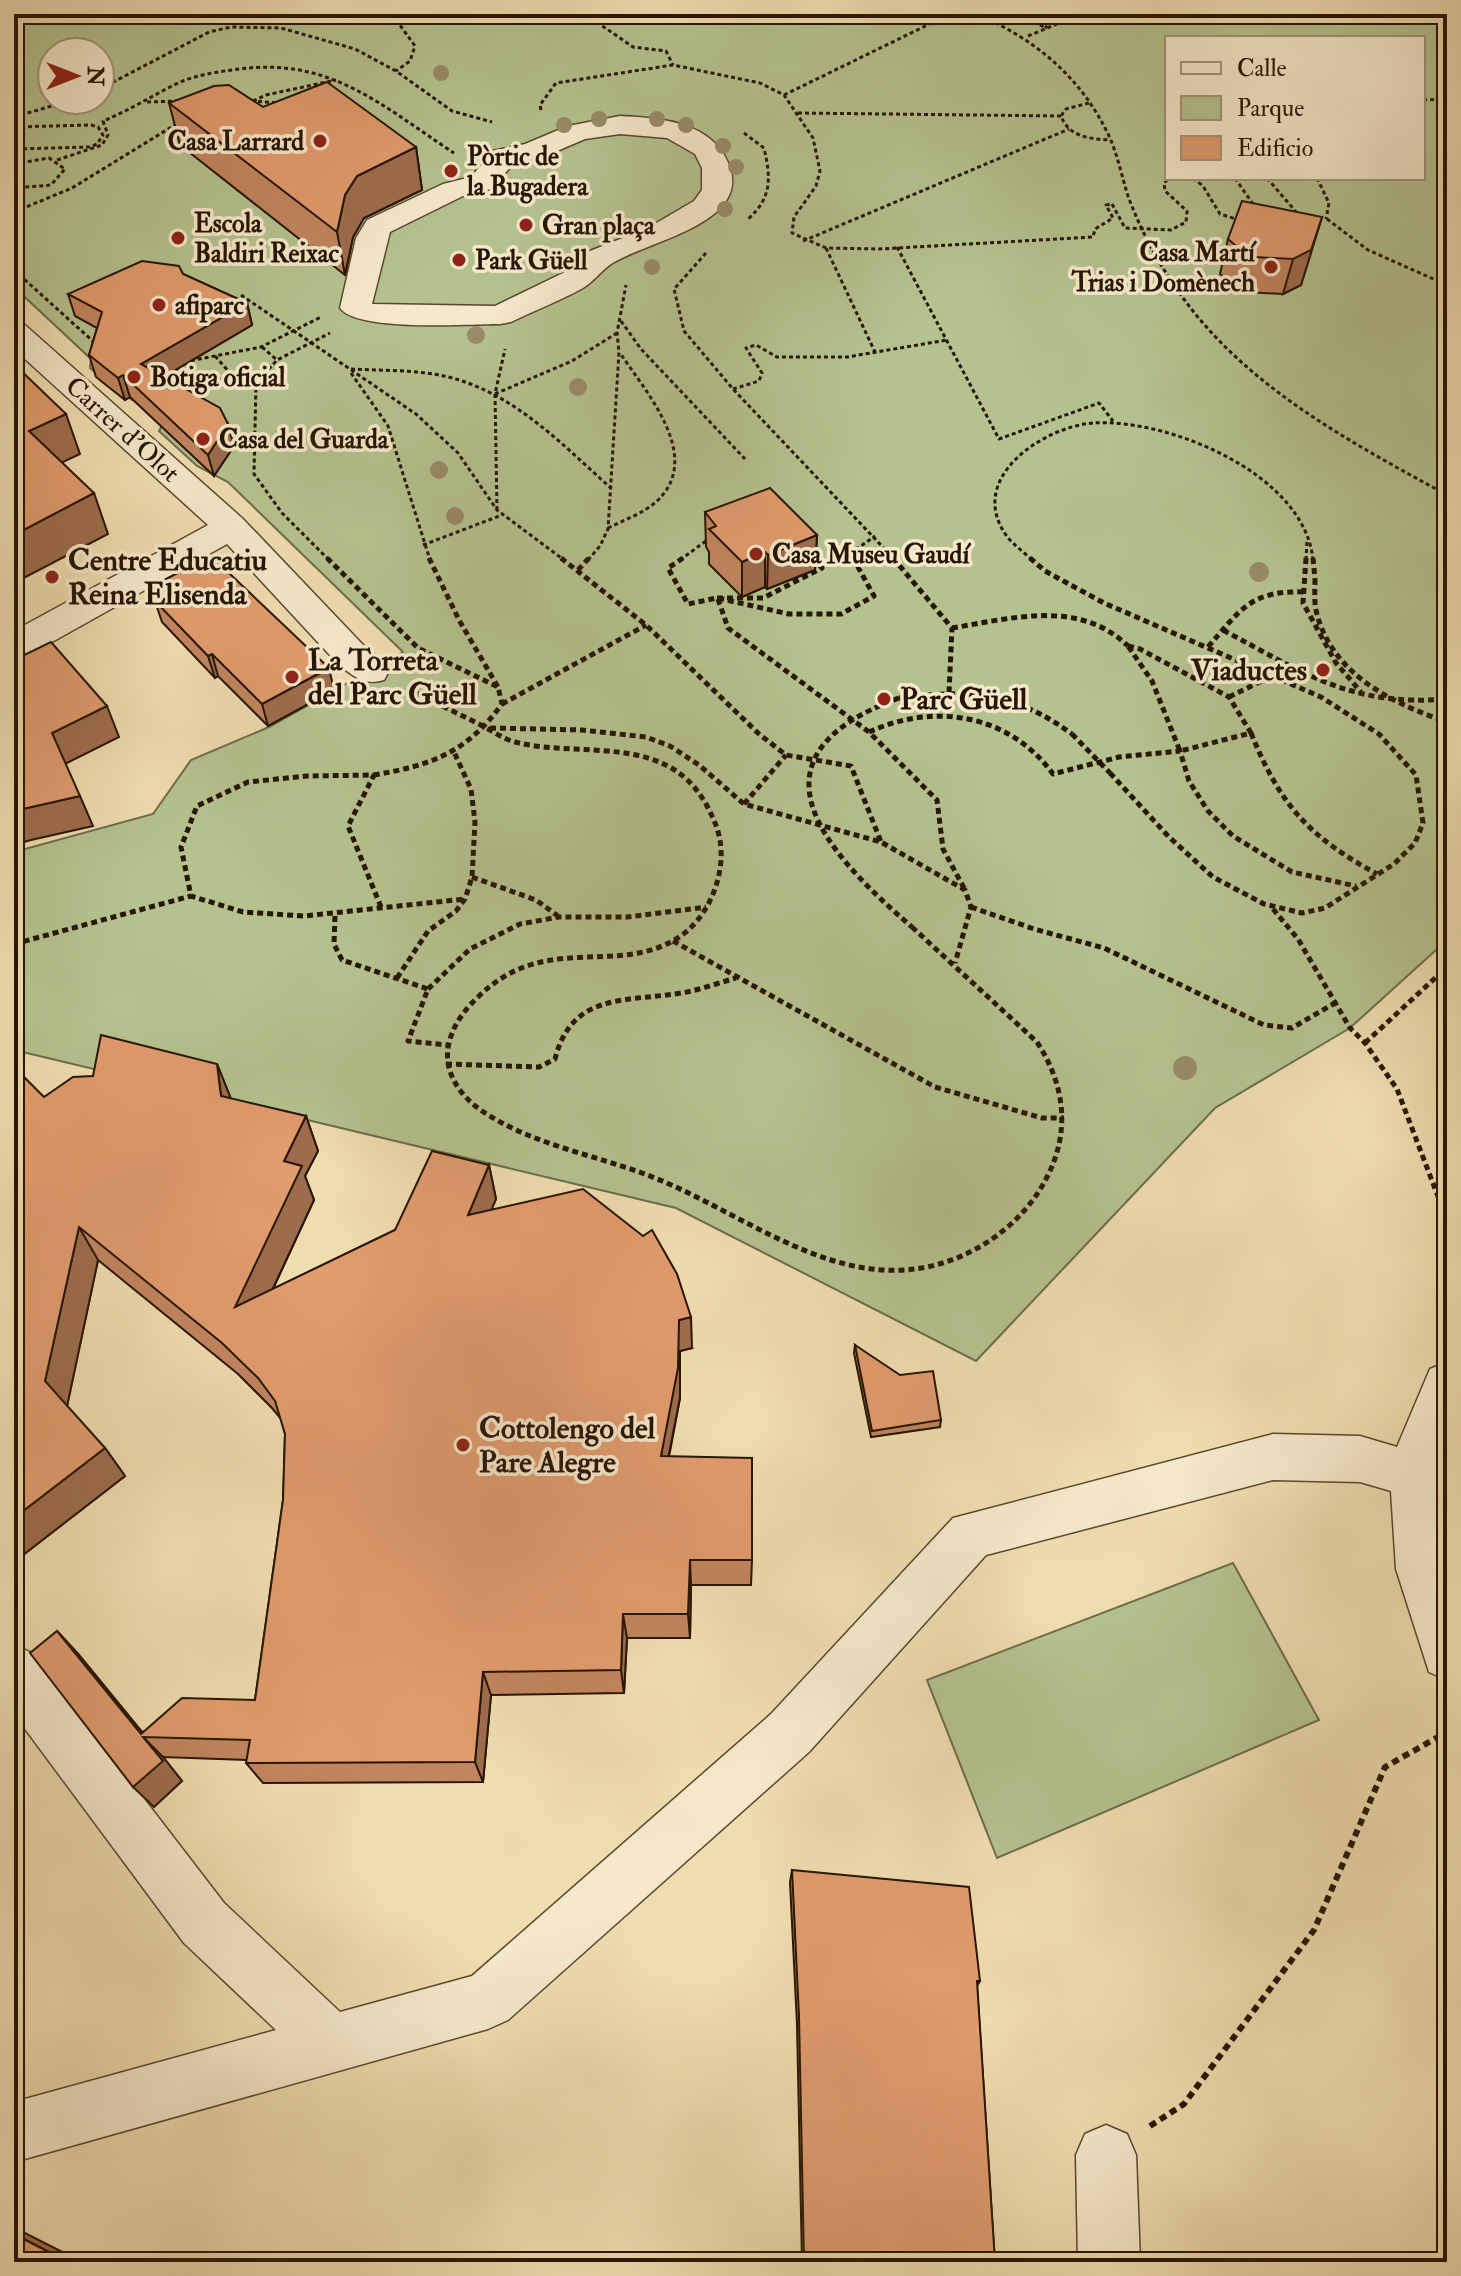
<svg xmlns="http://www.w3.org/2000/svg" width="1461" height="2276" font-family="'IM FELL Double Pica',serif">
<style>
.green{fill:#b4c28f;stroke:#6d6c48;stroke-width:2;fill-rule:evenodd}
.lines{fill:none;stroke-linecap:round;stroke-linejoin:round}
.minor-casing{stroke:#58472c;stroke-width:3}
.path-far2{stroke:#261501;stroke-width:3;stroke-dasharray:4 3;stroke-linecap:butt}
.path-far1{stroke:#261501;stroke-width:5;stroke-dasharray:6 4;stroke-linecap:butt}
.path{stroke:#261501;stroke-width:6;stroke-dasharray:7 5;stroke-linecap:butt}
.minor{fill:#f5e8cb;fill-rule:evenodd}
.path-bridge{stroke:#261501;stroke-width:5;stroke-dasharray:6 4;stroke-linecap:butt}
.tree{fill:#988b67}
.wall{fill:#c1855f;stroke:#261501;stroke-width:2}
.shaded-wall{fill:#9d6c4d;stroke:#261501;stroke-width:2}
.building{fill:#e09b6e;stroke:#261501;stroke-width:2}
.poi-dot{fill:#8f2418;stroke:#f5e8cb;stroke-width:3}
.labels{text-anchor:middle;stroke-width:7;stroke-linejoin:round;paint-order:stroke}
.far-poi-label{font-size:26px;font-weight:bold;fill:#261501;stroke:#f5e8cb;text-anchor:start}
.far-street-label{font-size:26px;fill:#261501;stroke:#f5e8cb}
.poi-label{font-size:30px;font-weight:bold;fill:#261501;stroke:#f5e8cb;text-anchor:start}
</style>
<rect width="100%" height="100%" fill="#efdcaf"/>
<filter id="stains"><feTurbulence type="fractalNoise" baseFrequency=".0025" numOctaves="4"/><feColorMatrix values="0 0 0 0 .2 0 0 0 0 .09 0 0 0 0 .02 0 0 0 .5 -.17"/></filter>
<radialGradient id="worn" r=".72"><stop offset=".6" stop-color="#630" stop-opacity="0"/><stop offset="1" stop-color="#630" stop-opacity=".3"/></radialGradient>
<g class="green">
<path d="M14 14H1447V940L1350 1028 1215 1108 976 1361 676 1208 14 1050V852L153 814 191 760 269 727 403 652 228 482 197 466 159 431 167 416 148 397 132 400 90 368 91 359 14 287ZM1167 38H1423V178H1167ZM52 52H100V100H52Z"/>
<path d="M1233 1563 1319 1720 997 1858 927 1680Z"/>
</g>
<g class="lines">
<g class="minor-casing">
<g id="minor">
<path d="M620 116C656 118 703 120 724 155 764 222 648 240 611 264 601 271 593 282 583 288 560 301 535 310 511 322L500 324C468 324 357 332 340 308L356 238 367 220 443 184 471 177 493 151 525 144 568 126ZM620 134 667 138 695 154 702 168V190L694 201 648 228 590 251 563 273 495 306 372 304 390 232 463 196 491 189 513 164 543 157 585 139Z"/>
<path d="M14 322 25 325 243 519 365 647 384 662 389 671 384 680C364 686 355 677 339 665L227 544 27 656 14 660V631L208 525 14 349Z"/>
<path d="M1447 1362V1444L1440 1475 1447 1571V1680L1429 1672 1396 1569 1391 1491 1360 1482 1273 1480 986 1555 809 1752 508 2020 488 2029 14 2162V2102L276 2030 184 1943 14 1714V1645L32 1653 224 1903 340 2012 472 1976 771 1714 953 1518 1273 1434 1360 1436 1397 1447 1430 1369Z"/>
<path d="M1106 2125 1127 2134 1136 2155 1140 2262H1078L1076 2155 1085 2134Z"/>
</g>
</g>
<g class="path-far2">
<path d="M392 14 415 46 410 61 396 71"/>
<path d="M585 14 633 47 666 51 673 65"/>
<path d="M976 14C1036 39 1082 78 1110 138 1118 157 1122 177 1128 196 1142 234 1162 270 1186 302 1252 390 1352 443 1447 495"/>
<path d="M1014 14 1047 28"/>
<path d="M1040 14 1039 18 1047 28"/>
<path d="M1028 36 1081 14"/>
<path d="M100 89 209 32 231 27 281 28 355 49 396 71 452 111 492 122"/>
<path d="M784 95 950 14"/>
<path d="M1423 100 1447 99"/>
<path d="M251 101 281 103"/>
<path d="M253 101 266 95 336 80"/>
<path d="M147 102 177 101"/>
<path d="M1089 103 1066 109 1061 116C1069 137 1090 139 1110 140"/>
<path d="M541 110 540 105 556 83 673 65 760 83 784 95 813 138 820 171 816 186 794 217 792 233 826 248 879 249 1093 237 1095 229 1113 218 1106 205 1112 204"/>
<path d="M798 113 1061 116"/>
<path d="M14 117 72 100"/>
<path d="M14 127 91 125 98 127 103 135 97 144 90 147 14 149"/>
<path d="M744 133 764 148C771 178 772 198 748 219"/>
<path d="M57 160 102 145 108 135 103 121C128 111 150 97 174 85 194 75 216 72 239 69 331 57 382 106 454 153"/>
<path d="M14 164 49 158 65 169 51 185 14 188"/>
<path d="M1193 178 1203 186 1220 214 1239 220"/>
<path d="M1235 178 1255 207"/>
<path d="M1267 178 1297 213"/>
<path d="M1317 178 1329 203 1326 219"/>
<path d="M1112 204 1125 228 1171 230 1186 222 1187 211 1165 191 1164 183 1169 178"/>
<path d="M14 212 72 188 178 123"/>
<path d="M1327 219 1368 250 1447 285"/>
<path d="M803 241 1069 129"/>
<path d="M897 247 999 439 1099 403 1113 421"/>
<path d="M826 248 875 352"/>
<path d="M706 253 674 289 684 331 733 389 895 560"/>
<path d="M14 270 96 344"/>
<path d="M241 295 416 414 458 453 497 510 564 560"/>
<path d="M621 321 641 349 745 459"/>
<path d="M262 347 277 360"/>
<path d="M215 356 231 374 256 383"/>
<path d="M184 362 261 347 321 317"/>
<path d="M351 369C388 371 427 369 462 381 521 400 567 449 612 489"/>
<path d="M351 373 388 426 430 560"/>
<path d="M733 389 759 381 762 373 746 348 756 345 777 357H847L947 340"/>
<path d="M495 394 572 361 617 333"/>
<path d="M187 395 231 374"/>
<path d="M497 510 495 394 505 349"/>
<path d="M608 528C624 520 644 513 657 501 704 457 646 392 620 353"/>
<path d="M423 545 502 515"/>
<path d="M812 557 814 560"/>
<path d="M329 560 282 513 254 474 256 383 277 360 330 333"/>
<path d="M588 560 600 546 608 529 619 352 617 333 626 285"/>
<path d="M680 560 710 538"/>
<path d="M855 560 851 553 875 536"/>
<path d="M1032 560C1024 552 1012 544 1006 535 966 478 1043 427 1093 423 1168 418 1305 474 1313 560"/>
<path d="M1306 560 1307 540"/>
</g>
<g class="path-far1">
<path d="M327 558 418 648 498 687 502 704C466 753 432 765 374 775"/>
<path d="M429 558 459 620 498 687"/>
<path d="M561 558 646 625 759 734 786 755 851 766 881 842"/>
<path d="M683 558 668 568 688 604 717 598 789 614H841L874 596 853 558"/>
<path d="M893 558 952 628 949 693"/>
<path d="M1030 558 1045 571 1104 603 1321 697 1379 734 1416 775 1423 823 1415 843 1394 864 1325 908 1302 913 1264 904 1213 877 1169 837 1110 773"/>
<path d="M1306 558 1303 603 1336 663 1361 692"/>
<path d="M1313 558 1315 579"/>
<path d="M578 570 589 558"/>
<path d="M717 598H763L822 568 813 558"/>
<path d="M718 599 728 628 869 732 937 800 943 849 965 890"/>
<path d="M952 628C1013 618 1079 599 1128 646"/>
<path d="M1223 630C1304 673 1351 707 1447 699"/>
<path d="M1128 646 1140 649 1229 697 1251 733 1180 751 1152 681Z"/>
<path d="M1208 647C1241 609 1251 590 1305 592"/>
<path d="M407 688C431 701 455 712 479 724 491 730 503 739 515 742 582 759 665 732 706 804 714 819 720 832 721 849 723 883 705 922 676 939 615 976 545 932 479 996 465 1009 453 1025 449 1043 442 1071 460 1096 482 1111 534 1146 598 1155 655 1178 757 1219 857 1310 972 1251 1003 1235 1030 1210 1046 1179 1071 1132 1065 1085 1037 1042L912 927"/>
<path d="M1229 697 1276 674"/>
<path d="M899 698C968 689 1015 692 1072 734"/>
<path d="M502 704 646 625"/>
<path d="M490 728 582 730 646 737 670 746 699 765 744 804 881 842 965 890 971 907 955 963"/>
<path d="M869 732C935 702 1009 714 1053 774L1119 757 1180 751 1189 781 1208 811 1233 836 1292 872 1356 886"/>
<path d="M1251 733C1280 805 1309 837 1377 874"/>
<path d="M744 804 786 755"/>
<path d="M472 877 536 900 558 916"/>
<path d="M381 907 348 826 374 775 307 776 248 782 197 806 181 847 191 896 243 912 304 916 465 899"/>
<path d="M971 907 1034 929 1104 948 1264 1025 1292 1028 1335 1003"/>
<path d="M1273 909 1298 939 1350 1028 1365 1043 1397 1089 1447 1220"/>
<path d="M335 916 334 944 342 960 428 989 408 1041 447 1045"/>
<path d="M673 941 935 1087 1042 1118H1064"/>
<path d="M14 944 191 896"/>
<path d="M397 978 428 931 456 911 465 899 472 877 475 822 471 789 454 752"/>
<path d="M428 989 470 949 520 924 559 917H627L706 907"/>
<path d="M1365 1043 1447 967"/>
<path d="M446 1064 539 1067 555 1059C572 992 626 1002 681 993 700 990 718 983 736 978"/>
</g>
<path class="path" d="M1150 2126 1184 2104 1314 1930 1385 1767 1447 1732"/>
<use href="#minor" class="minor"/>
<g class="path-bridge">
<path d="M1315 579C1315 589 1314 600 1316 610 1330 673 1391 703 1447 722"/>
<path d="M899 698C738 757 825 852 912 927"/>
<path d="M1072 734 1110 773"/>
</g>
</g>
<g class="tree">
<circle cx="441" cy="73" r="8"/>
<circle cx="599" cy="119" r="8"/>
<circle cx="657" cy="119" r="8"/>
<circle cx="564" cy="125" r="8"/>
<circle cx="686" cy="125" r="8"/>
<circle cx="723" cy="146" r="8"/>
<circle cx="736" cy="167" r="8"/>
<circle cx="725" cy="209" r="8"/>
<circle cx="652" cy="267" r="8"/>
<circle cx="476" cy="335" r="9"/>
<circle cx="578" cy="387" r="9"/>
<circle cx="439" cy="470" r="9"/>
<circle cx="455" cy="516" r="9"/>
<circle cx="1259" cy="572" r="10"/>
<circle cx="1185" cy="1068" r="12"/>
</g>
<g class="wall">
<path d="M169 103 263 107 416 147 422 190 364 218 353 237 345 275 180 145Z"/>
<path d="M1322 217 1301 285 1283 294 1246 292 1233 286 1220 274 1228 239Z"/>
<path d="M183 274 247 303 252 325 164 377 234 446 214 476 130 397 125 400 96 377 89 355 97 328 75 316 68 294Z"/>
<path d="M705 512 817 535 815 570 767 589 765 587 742 597 709 564V552L706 547Z"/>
<path d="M162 581 334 690 268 726 218 676 215 678 162 622 155 601 167 595Z"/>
<path d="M217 1064 231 1099 306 1116 318 1151 305 1176 314 1200 273 1289 395 1230 489 1165 496 1199 491 1209 692 1348 680 1351V1398L669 1457 752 1560 751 1585H691L690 1638H627L624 1693 491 1695 483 1782 263 1783 246 1763 247 1760 163 1757 182 1781 154 1807 57 1631 79 1655 142 1732 255 1700 283 1500 285 1434 281 1419 272 1408 238 1374 98 1260 67 1406 105 1448 125 1476 14 1562 44 1097 93 1076Z"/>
<path d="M855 1345 941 1420 940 1427 871 1437 854 1353Z"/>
<path d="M792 1870 980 1981 977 1986 995 2262H802L797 2024 790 1882Z"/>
</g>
<g class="shaded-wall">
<path d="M416 147 422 190 364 218 353 237 345 275 337 232 345 195 357 176Z"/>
<path d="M1322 217 1301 285 1283 294 1293 259Z"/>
<path d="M247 303 252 325 148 386 141 364Z"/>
<path d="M123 375 130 397 125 400 118 378Z"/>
<path d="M66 414 80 454 44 471 29 431Z"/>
<path d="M228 424 234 446 214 476 208 455Z"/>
<path d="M94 493 108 534 14 583V535Z"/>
<path d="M817 535 815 570 767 589 768 555Z"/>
<path d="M765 552V587L742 597V562Z"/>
<path d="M212 654 218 676 215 678 208 656Z"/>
<path d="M329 668 334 690 268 726 262 704Z"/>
<path d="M107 706 119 737 65 764 52 733Z"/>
<path d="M80 796 93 826 31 840 14 845V811Z"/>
<path d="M217 1064 231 1099 221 1096Z"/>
<path d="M306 1116 318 1151 305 1176 314 1200 250 1338 235 1307 284 1161Z"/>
<path d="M489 1165 496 1199 476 1248 468 1215Z"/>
<path d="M79 1227 98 1260 66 1411 45 1381Z"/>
<path d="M691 1317 692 1348 680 1351V1398L663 1484 661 1456 679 1320Z"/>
<path d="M105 1448 125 1476 14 1562V1518Z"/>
<path d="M690 1560 691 1585 690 1638 688 1614Z"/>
<path d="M623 1614 627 1638 624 1693 621 1670Z"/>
<path d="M57 1631 79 1655 146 1737H143Z"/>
<path d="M483 1672 491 1695 483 1782 475 1762Z"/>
<path d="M143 1737 163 1757 182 1781 154 1807 133 1787Z"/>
<path d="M14 2230 21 2231 82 2262H68L14 2234Z"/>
</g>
<g class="building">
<path d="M327 82 416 147 357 176 345 195 337 232 169 103 214 86 229 85 263 107Z"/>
<path d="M1242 201 1322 217 1311 250 1293 259 1255 257 1242 251 1228 239Z"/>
<path d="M142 261 179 266 183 274 247 303 141 364 220 408 228 424 208 455 123 375 118 378 89 355 102 312 68 294Z"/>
<path d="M14 364 66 414 29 431 94 493 14 535Z"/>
<path d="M770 488 817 535 768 555 765 552 742 562 709 529 716 526 705 512Z"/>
<path d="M211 556 329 668 262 704 212 654 208 656 155 601 172 592 162 581Z"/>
<path d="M51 642 107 706 52 733 80 796 14 811V660Z"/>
<path d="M101 1035 217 1064 221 1096 306 1116 284 1161 302 1166 235 1307 395 1230 432 1151 489 1165 468 1215 583 1189 643 1236 652 1230 677 1274 691 1317 679 1320 678 1368 661 1456 752 1458V1560H690L688 1614H623L621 1670 483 1672 475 1762 246 1763 250 1740 143 1737 163 1761 133 1787 30 1653 57 1631 141 1734 182 1698 255 1700 283 1500 285 1434 275 1401 258 1378 222 1343 79 1227 45 1381 105 1448 14 1518V1067L44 1097 73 1077 93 1076Z"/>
<path d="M855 1345 900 1375 933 1371 941 1420 872 1431Z"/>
<path d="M792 1870 969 1887 980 1981H977L995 2262H804L799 2016Z"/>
<path d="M14 2234 68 2262H14Z"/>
</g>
<g class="poi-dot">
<circle cx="320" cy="141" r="8"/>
<circle cx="451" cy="171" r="8"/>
<circle cx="526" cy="225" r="8"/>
<circle cx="178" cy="238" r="8"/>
<circle cx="459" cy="260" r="8"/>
<circle cx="1271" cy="267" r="8"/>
<circle cx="159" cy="305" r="8"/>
<circle cx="134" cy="377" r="8"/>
<circle cx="203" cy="439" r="8"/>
<circle cx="756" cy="554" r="8"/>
<circle cx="52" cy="577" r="8"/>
<circle cx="1323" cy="670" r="8"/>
<circle cx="292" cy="677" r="8"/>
<circle cx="884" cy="699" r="8"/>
<circle cx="463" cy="1445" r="8"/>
</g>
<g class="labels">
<g class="far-poi-label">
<text x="304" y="150" text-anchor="end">Casa Larrard</text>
<text x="467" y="165">Pòrtic de<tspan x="467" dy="30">la Bugadera</tspan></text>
<text x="194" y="232">Escola<tspan x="194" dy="30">Baldiri Reixac</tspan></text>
<text x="542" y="234">Gran plaça</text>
<text x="1255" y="261" text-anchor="end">Casa Martí<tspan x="1255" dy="30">Trias i Domènech</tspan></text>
<text x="475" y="269">Park Güell</text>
<text x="175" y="314">afiparc</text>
<text x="150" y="386">Botiga oficial</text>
<text x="219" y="448">Casa del Guarda</text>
<text x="772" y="563">Casa Museu Gaudí</text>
</g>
<g class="far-street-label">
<text transform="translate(123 429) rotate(42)" y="9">Carrer d'Olot</text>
</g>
<g class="poi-label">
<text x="68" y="570">Centre Educatiu<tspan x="68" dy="34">Reina Elisenda</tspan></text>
<text x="308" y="670">La Torreta<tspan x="308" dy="34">del Parc Güell</tspan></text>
<text x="1307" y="680" text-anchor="end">Viaductes</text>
<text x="900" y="709">Parc Güell</text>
<text x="479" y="1438">Cottolengo del<tspan x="479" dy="34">Pare Alegre</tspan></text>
</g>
</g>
<rect width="1461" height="2276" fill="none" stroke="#efdcaf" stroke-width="48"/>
<rect x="16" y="16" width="1429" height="2244" fill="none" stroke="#261501" stroke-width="4"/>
<rect x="24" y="24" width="1413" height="2228" fill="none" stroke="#261501" stroke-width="2"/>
<rect x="1165" y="36" width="260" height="144" fill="#f5e8cb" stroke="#a2947a" stroke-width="2"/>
<rect x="1181" y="62" width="40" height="12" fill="#f5e8cb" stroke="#a2947a" stroke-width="2"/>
<text x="1237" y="76" font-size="24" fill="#261501">Calle</text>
<rect x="1181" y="96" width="40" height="24" fill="#b4c28f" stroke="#a2947a" stroke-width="2"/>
<text x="1237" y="116" font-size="24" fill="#261501">Parque</text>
<rect x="1181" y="136" width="40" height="24" fill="#e09b6e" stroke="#a2947a" stroke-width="2"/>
<text x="1237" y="156" font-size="24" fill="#261501">Edificio</text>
<g transform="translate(76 76) rotate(90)"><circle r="38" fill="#f5e8cb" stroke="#a2947a" stroke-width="2"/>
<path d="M0-6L14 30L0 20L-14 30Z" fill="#8f2418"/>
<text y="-12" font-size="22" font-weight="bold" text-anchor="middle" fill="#261501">N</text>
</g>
<rect width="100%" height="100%" filter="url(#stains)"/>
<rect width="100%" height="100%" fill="url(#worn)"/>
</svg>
